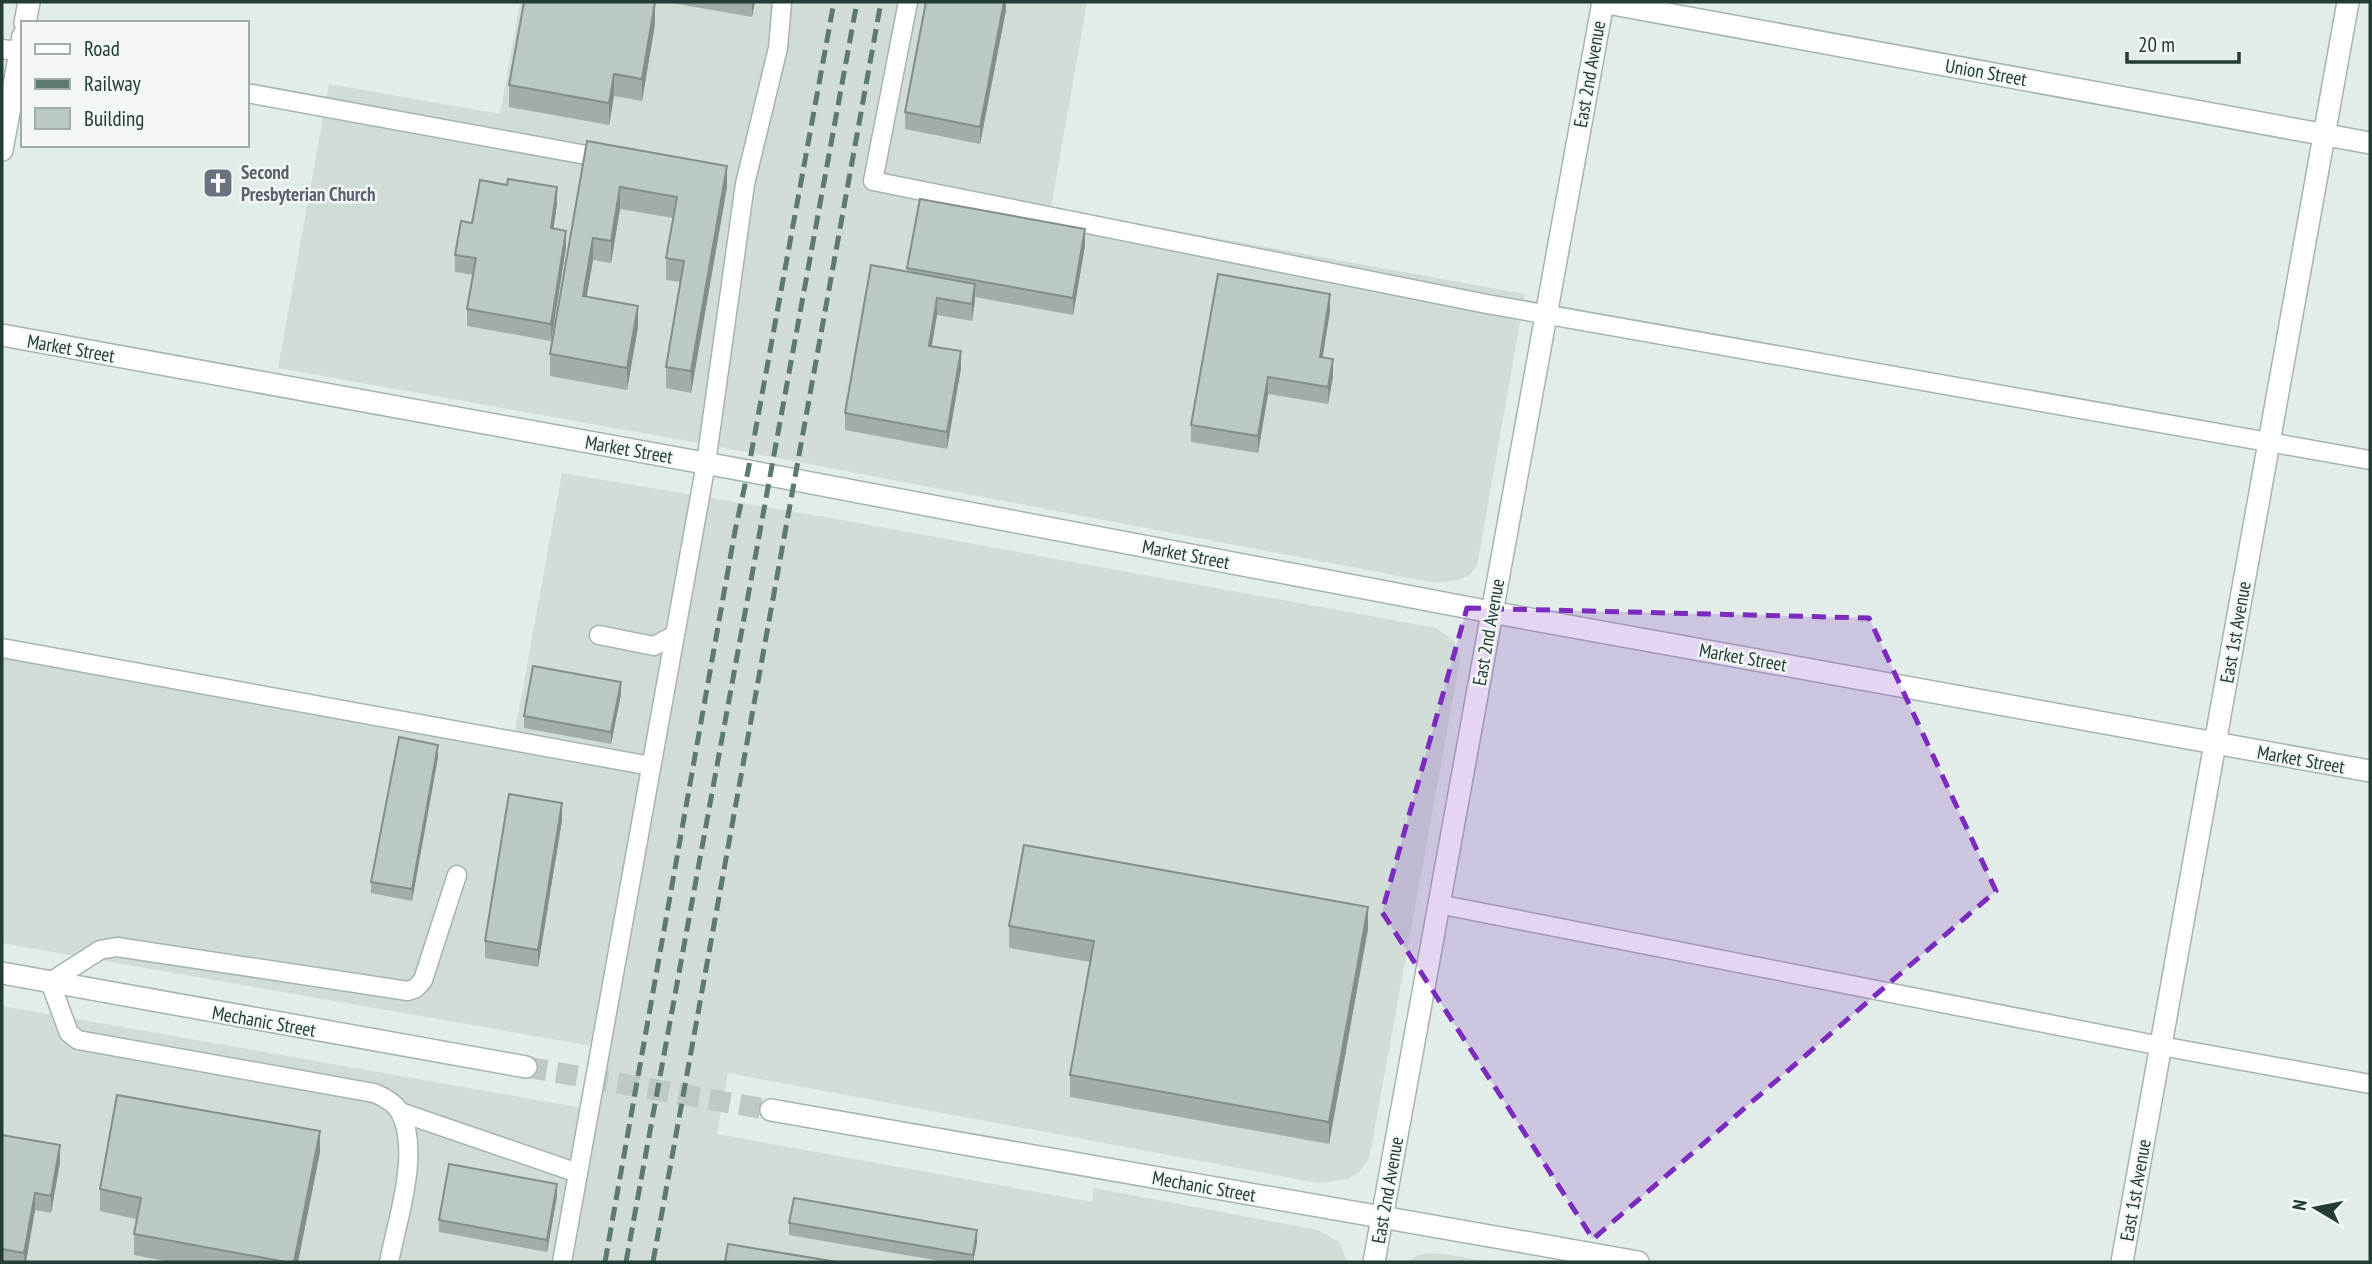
<svg xmlns="http://www.w3.org/2000/svg" width="2372" height="1264" font-family="'PT Sans Narrow',sans-serif">
<style>
.built{fill:#d1dcd7}
.lines{fill:none;stroke-linecap:round;stroke-linejoin:round}
.tertiary-tunnel{stroke:#bcc9c4;stroke-width:21;stroke-dasharray:21 10;stroke-linecap:butt}
.service-casing{stroke:#a5b4af;stroke-width:21}
.minor-casing{stroke:#a5b4af;stroke-width:24}
.tertiary-casing{stroke:#a5b4af;stroke-width:24}
.service{stroke:#fff;stroke-width:18}
.minor{stroke:#fff;stroke-width:21}
.tertiary{stroke:#fff;stroke-width:21}
.rail{stroke:#5e7872;stroke-width:5;stroke-dasharray:14 7;stroke-linecap:butt}
.wall{fill:#a1ada9}
.shaded-wall{fill:#838d89}
.building{fill:#bbc9c4;stroke:#838d89;stroke-width:2}
.marked{fill:#7b2cbf;fill-opacity:0.2;stroke:#7b2cbf;stroke-width:5;stroke-dasharray:14 9;stroke-linejoin:round}
.labels{text-anchor:middle;stroke-width:5;stroke-linejoin:round;paint-order:stroke}
.street-label{font-size:19px;fill:#233c36;stroke:#f3f8f6}
.worship-label{font-size:19px;font-weight:bold;fill:#5b616d;stroke:#f3f8f6;text-anchor:start}
</style>
<rect width="100%" height="100%" fill="#e2ece8"/>
<g class="built">
<path d="M520 2H1087L1051 208 1525 294 1477 566 1469 575 1459 580 1436 583 693 442 278 368 329 84 500 114Z"/>
<path d="M562 473 825 517 1436 628 1452 639 1458 648 1460 661 1372 1143 1368 1161 1359 1172 1348 1179 1319 1183 728 1073 717 1134 1092 1202 1094 1188 1318 1230 1339 1242 1347 1262H2V1006L594 1110 604 1048 2 943V645L514 737Z"/>
<path d="M1428 1253 1444 1254 1490 1262H1406L1418 1255Z"/>
</g>
<g class="lines">
<path class="tertiary-tunnel" d="M526 1067 771 1110"/>
<g class="service-casing">
<g id="service">
<path d="M908 2 873 181 1487 304 2370 460"/>
<path d="M2 49 23 52"/>
<path d="M247 93 608 159"/>
<path d="M599 635 654 646 675 635"/>
<path d="M2 648 651 766"/>
<path d="M1438 904 2161 1046 2370 1084"/>
<path d="M400 1112 578 1173"/>
<path d="M389 1262C397 1221 421 1151 400 1112 395 1103 384 1097 374 1093L78 1040 69 1033 50 982 100 950 117 947 408 991 416 988 423 980 457 875"/>
<path d="M562 1262 706 463 745 184 778 48 782 2"/>
</g>
</g>
<g class="minor-casing">
<g id="minor">
<path d="M1602 2 2370 143"/>
<path d="M25 23 29 2"/>
<path d="M2 150 23 36"/>
<path d="M2 335 748 471 1491 612 2370 771"/>
<path d="M1374 1262 1603 2"/>
<path d="M2122 1262 2348 2"/>
</g>
</g>
<g class="tertiary-casing">
<g id="tertiary">
<path d="M2 973 526 1067"/>
<path d="M771 1110 1638 1262"/>
</g>
</g>
<use href="#service" class="service"/>
<use href="#minor" class="minor"/>
<use href="#tertiary" class="tertiary"/>
<g class="rail">
<path d="M605 1262 735 531 748 471 834 2"/>
<path d="M626 1262 857 2"/>
<path d="M653 1262 881 2"/>
</g>
</g>
<g class="wall">
<path d="M666 2H755L752 17Z"/>
<path d="M1006 2V10L980 144 905 129V112Z"/>
<path d="M655 24 642 101 614 96 609 125 509 107V85Z"/>
<path d="M587 141 727 187 691 393 666 388V367L680 282 666 280V258L673 218 620 209 611 263 593 260 586 297 638 327 627 390 550 376V354Z"/>
<path d="M557 204 553 229 566 248 551 341 467 326V309L474 275 455 272V255L472 223Z"/>
<path d="M1085 246 1073 315 975 297 972 321 937 315 931 346 961 368 947 449 845 430V413L907 272V268Z"/>
<path d="M1330 311 1322 357 1333 376 1328 404 1268 394 1258 453 1191 442V425Z"/>
<path d="M621 694 611 744 524 728V716Z"/>
<path d="M438 757 412 901 371 893V882Z"/>
<path d="M562 820 538 967 485 958V941Z"/>
<path d="M1009 926 1368 929 1329 1144 1070 1097V1075L1090 962 1009 948Z"/>
<path d="M2 1135 60 1162 51 1213 35 1210 26 1262H2Z"/>
<path d="M320 1152 298 1262H171L134 1255V1234L136 1219 100 1211V1189Z"/>
<path d="M557 1196 547 1252 439 1232V1220Z"/>
<path d="M789 1223 977 1242 973 1262H946L789 1235Z"/>
</g>
<g class="shaded-wall">
<path d="M655 2V24L642 101V79Z"/>
<path d="M752 2H755L752 17Z"/>
<path d="M1004 2H1006V10L980 144V127Z"/>
<path d="M614 74V96L609 125V103Z"/>
<path d="M727 166V187L691 393V371Z"/>
<path d="M557 187V204L551 245V228Z"/>
<path d="M620 187V209L611 263V241Z"/>
<path d="M1085 229V246L1073 315V298Z"/>
<path d="M566 231V248L551 341V324Z"/>
<path d="M593 238V260L583 318V296Z"/>
<path d="M975 284V301L972 321V304Z"/>
<path d="M1330 294V311L1320 374V357Z"/>
<path d="M937 298V315L929 363V346Z"/>
<path d="M638 306V327L627 390V368Z"/>
<path d="M961 351V368L947 449V432Z"/>
<path d="M1333 359V376L1328 404V387Z"/>
<path d="M1268 377V394L1258 453V436Z"/>
<path d="M621 682V694L611 744V732Z"/>
<path d="M438 745V757L412 901V889Z"/>
<path d="M562 803V820L538 967V950Z"/>
<path d="M1368 907V929L1329 1144V1122Z"/>
<path d="M320 1131V1152L298 1262H294Z"/>
<path d="M60 1145V1162L51 1213V1196Z"/>
<path d="M557 1184V1196L547 1252V1240Z"/>
<path d="M35 1193V1210L26 1262H24V1253Z"/>
<path d="M977 1230V1242L973 1262V1255Z"/>
</g>
<g class="building">
<path d="M524 2H655L642 79 614 74 609 103 509 85Z"/>
<path d="M926 2H1004L980 127 905 112Z"/>
<path d="M587 141 727 166 691 371 666 367 684 261 666 258 677 197 620 187 611 241 593 238 583 296 638 306 627 368 550 354Z"/>
<path d="M508 179 557 187 551 228 566 231 551 324 467 309 476 258 455 255 461 221 472 223 480 180 507 185Z"/>
<path d="M920 199 1085 229 1073 298 907 268Z"/>
<path d="M871 265 975 284 972 304 937 298 929 346 961 351 947 432 845 413Z"/>
<path d="M1218 274 1330 294 1320 357 1333 359 1328 387 1268 377 1258 436 1191 425Z"/>
<path d="M533 666 621 682 611 732 524 716Z"/>
<path d="M399 737 438 745 412 889 371 882Z"/>
<path d="M509 794 562 803 538 950 485 941Z"/>
<path d="M1024 845 1368 907 1329 1122 1070 1075 1094 941 1009 926Z"/>
<path d="M117 1095 320 1131 294 1262H286L134 1234 141 1198 100 1189Z"/>
<path d="M2 1135 60 1145 51 1196 35 1193 24 1253 2 1249Z"/>
<path d="M449 1164 557 1184 547 1240 439 1220Z"/>
<path d="M794 1198 977 1230 973 1255 789 1223Z"/>
<path d="M728 1244 837 1262H725Z"/>
</g>
<path class="marked" d="M1467 608 1869 618 1996 891 1593 1239 1382 912Z"/>
<defs>
<g id="church-square" transform="scale(1.575)"><rect x="-9" y="-9" width="18" height="18" rx="4" fill="#6b7280" stroke="#f3f8f6"/><path d="M-1.2-6h2.4v3.5h3.3v2.4h-3.3V6h-2.4V-.1h-3.3v-2.4h3.3Z" fill="#fff"/></g>
</defs>
<g fill-rule="evenodd">
<use href="#church-square" x="218" y="183"/>
</g>
<g class="labels">
<g class="street-label">
<text transform="translate(1986 72) rotate(10)" y="7">Union Street</text>
<text transform="translate(1589 74) rotate(-80)" y="7">East 2nd Avenue</text>
<text transform="translate(71 348) rotate(10)" y="7">Market Street</text>
<text transform="translate(629 449) rotate(10)" y="7">Market Street</text>
<text transform="translate(1186 554) rotate(11)" y="7">Market Street</text>
<text transform="translate(1488 632) rotate(-80)" y="7">East 2nd Avenue</text>
<text transform="translate(2235 632) rotate(-80)" y="7">East 1st Avenue</text>
<text transform="translate(1743 657) rotate(10)" y="7">Market Street</text>
<text transform="translate(2301 759) rotate(10)" y="7">Market Street</text>
<text transform="translate(264 1021) rotate(10)" y="7">Mechanic Street</text>
<text transform="translate(1204 1186) rotate(10)" y="7">Mechanic Street</text>
<text transform="translate(1387 1190) rotate(-80)" y="7">East 2nd Avenue</text>
<text transform="translate(2135 1190) rotate(-80)" y="7">East 1st Avenue</text>
</g>
<g class="worship-label">
<text x="241" y="179">Second<tspan x="241" dy="22">Presbyterian Church</tspan></text>
</g>
</g>
<rect width="2372" height="1264" fill="none" stroke="#233c36" stroke-width="7"/>
<rect x="21" y="21" width="228" height="126" fill="#f3f8f6" stroke="#a0ada9" stroke-width="2"/>
<rect x="35" y="44" width="35" height="10" fill="#ffffff" stroke="#a0ada9" stroke-width="2"/>
<text x="84" y="56" font-size="21" fill="#233c36">Road</text>
<rect x="35" y="79" width="35" height="10" fill="#5e7872" stroke="#a0ada9" stroke-width="2"/>
<text x="84" y="91" font-size="21" fill="#233c36">Railway</text>
<rect x="35" y="108" width="35" height="21" fill="#bbc9c4" stroke="#a0ada9" stroke-width="2"/>
<text x="84" y="126" font-size="21" fill="#233c36">Building</text>
<g transform="translate(2316 1208) rotate(280)" stroke="#f3f8f6" stroke-width="5" paint-order="stroke">
<path d="M0-5L12 26L0 18L-12 26Z" fill="#233c36"/>
<text y="-10" font-size="19" font-weight="bold" text-anchor="middle" fill="#233c36">N</text>
</g>
<path d="M2127 52v10h112v-10" fill="none" stroke="#233c36" stroke-width="3.5"/>
<text x="2138" y="52" font-size="21" fill="#233c36" stroke="#f3f8f6" stroke-width="5" paint-order="stroke">20 m</text>
</svg>
